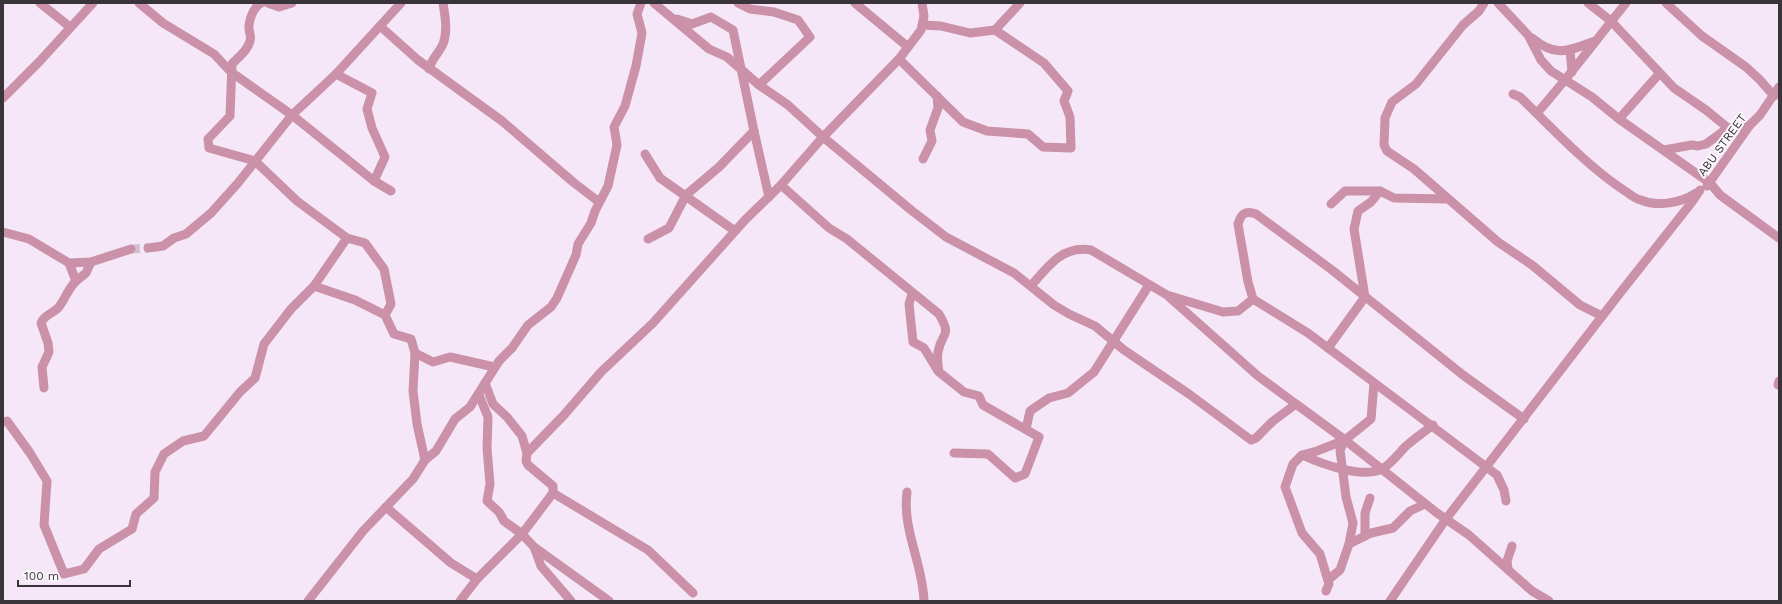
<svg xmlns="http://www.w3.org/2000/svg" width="1782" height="604" font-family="'Work Sans',sans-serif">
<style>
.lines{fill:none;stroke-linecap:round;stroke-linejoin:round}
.minor-tunnel{stroke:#cfc3d1;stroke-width:9;stroke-dasharray:9 4.5;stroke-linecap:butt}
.minor{stroke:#ca91a8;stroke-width:9}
.labels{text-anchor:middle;stroke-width:4;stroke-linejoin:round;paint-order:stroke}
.street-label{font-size:12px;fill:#39343a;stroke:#fdf8fe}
</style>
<rect width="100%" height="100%" fill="#f5e7f7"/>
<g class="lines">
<path class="minor-tunnel" d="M131 249 148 248"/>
<g class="minor">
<path d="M40 3 70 27"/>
<path d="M139 3 163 23 214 54 231 72 292 115 336 74 401 3"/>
<path d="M261 3C254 7 250 17 249 25 248 31 252 36 250 41 247 52 239 56 232 64L230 116 208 139 209 148 255 161 297 201 347 238 365 243 384 269 391 304 385 315"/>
<path d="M268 3 279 7 292 3"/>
<path d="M654 3 709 49 727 57 759 85 788 105 823 137 911 210 946 237 1014 273 1054 305 1069 314 1095 326 1124 350 1189 394 1251 440 1256 438 1273 421 1296 404 1345 440 1437 513 1469 535 1532 591 1549 601"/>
<path d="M738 3 750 9 774 12 798 20 810 37 759 85"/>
<path d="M855 3 908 47"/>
<path d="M1484 3 1479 11 1463 25 1416 84 1392 102 1385 118 1384 145 1387 151 1414 169 1498 242 1532 265 1580 305 1602 316"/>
<path d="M1498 3 1528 35 1541 60 1551 71 1592 97 1619 119 1710 183 1720 195 1779 238"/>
<path d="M1588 3 1611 21 1674 88 1706 110 1728 128 1750 125"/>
<path d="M1666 3 1702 36 1746 67 1760 80 1774 96"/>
<path d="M380 26 418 60 502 121 573 182 599 202"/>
<path d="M995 30 1020 3"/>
<path d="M1532 38C1556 58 1568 51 1595 41"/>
<path d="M1570 50 1572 72"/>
<path d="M899 59 963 122 987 131 1028 134 1043 147 1071 148 1070 117 1064 101 1068 91 1044 63 995 30 970 33 941 26 923 25"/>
<path d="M429 69C432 58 439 53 443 44 448 31 445 16 443 3"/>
<path d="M336 74 372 93 367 109 372 128 385 157 374 181"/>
<path d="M1513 94 1520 97C1552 128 1588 167 1625 191 1630 194 1635 199 1641 200 1658 207 1681 203 1696 193"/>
<path d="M3 98 39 62 93 3"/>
<path d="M1537 113C1568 78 1596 40 1626 3"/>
<path d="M1619 119 1659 74"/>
<path d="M754 131 769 197"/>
<path d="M1664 150 1692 145 1698 146 1706 144 1728 128"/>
<path d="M645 154 660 178 735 231"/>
<path d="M923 159 932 141 930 130 938 108 937 96"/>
<path d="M781 185 829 228 847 239 939 314C953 338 941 332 938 352 937 358 938 366 939 372L964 392 979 396 983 405 1039 437 1025 474 1015 478 988 454 954 453"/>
<path d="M1707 186 1750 125 1760 115 1779 87"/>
<path d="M1331 204 1345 191H1380L1394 198 1447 199"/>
<path d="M3 232 29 239 69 263 91 262 131 249"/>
<path d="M648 239 669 228 686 195 719 167 754 131 733 30 711 17 692 24 677 19"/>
<path d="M148 248 163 246 174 238 186 234 211 213 238 183 292 115 374 181 391 191"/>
<path d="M76 281 86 273 91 262"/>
<path d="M314 286 355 300 385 315 394 334 411 339 415 353 433 362 450 357 490 366 493 370"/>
<path d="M1031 286C1048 266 1063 245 1091 250L1167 295 1223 312 1238 311 1253 299"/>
<path d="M912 294 909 304 913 342 924 348 938 371"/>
<path d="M1169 297 1258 376 1296 404"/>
<path d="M1328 348 1365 297 1354 229 1358 211 1371 202 1380 191"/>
<path d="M415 353 413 391 417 424 425 460"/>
<path d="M485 383 493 404 507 417 522 436 527 453"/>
<path d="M1374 383 1371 419 1345 440 1340 450 1346 497 1353 523 1349 544 1371 533 1393 528 1410 511 1425 504"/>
<path d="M1778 385 1779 381"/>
<path d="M44 388 42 367 49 352 48 343 41 323C45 314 52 314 58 308 65 300 67 290 76 281L69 263"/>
<path d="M479 395 488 417 487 448 490 484 487 501 499 512 504 521 522 534 534 547 609 601"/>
<path d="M3 422 7 421 30 453 47 481 44 525 64 574 84 569 99 549 132 529 136 514 154 498 155 472 164 454 183 441 204 436 240 392 255 378 264 344 291 309 314 286 347 238"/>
<path d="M1026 429 1030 411 1049 398 1068 393 1094 372 1149 285"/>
<path d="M1302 455C1322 464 1362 479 1382 469 1392 463 1398 454 1406 446 1415 438 1424 432 1433 425"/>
<path d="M907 492C902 530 923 564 924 601"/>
<path d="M553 493 648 550 693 593"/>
<path d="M1506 501 1504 490 1497 475 1308 333 1253 299 1248 282 1238 224C1241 214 1245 210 1256 214L1332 270 1463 375 1524 419"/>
<path d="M386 507 451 563 477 579"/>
<path d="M1365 536V513L1370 498"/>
<path d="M534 547 541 566 571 601"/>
<path d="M1508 569 1507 561 1512 546"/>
<path d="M1328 580 1340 570 1349 544"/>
<path d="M1326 591 1329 584 1320 554 1302 533 1285 487 1293 464 1302 455 1317 451 1345 440"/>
<path d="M308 601 363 531 413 479 425 460 436 451 455 419 470 407 499 361 512 348 528 325 551 307 557 298 576 255 578 244 591 223 595 211 608 186 617 145 614 127 625 106 636 66 642 33 637 14 641 3"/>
<path d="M460 601 477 579 522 534 553 493V486L528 465 526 461 527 453 564 415 601 372 653 323 745 220 781 185 823 137 899 59 921 30 924 16 922 3"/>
<path d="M1390 601 1446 519 1620 293 1692 202 1700 190"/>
</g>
</g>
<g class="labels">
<g class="street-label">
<text transform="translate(1722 145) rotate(-54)" y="4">ABU STREET</text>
</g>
</g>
<rect width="1782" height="604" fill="none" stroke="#39343a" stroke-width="8"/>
<path d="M18 580v6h112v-6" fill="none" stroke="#39343a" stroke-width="2"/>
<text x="24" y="580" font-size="12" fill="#39343a" stroke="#fdf8fe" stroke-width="3" paint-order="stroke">100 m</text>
</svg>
